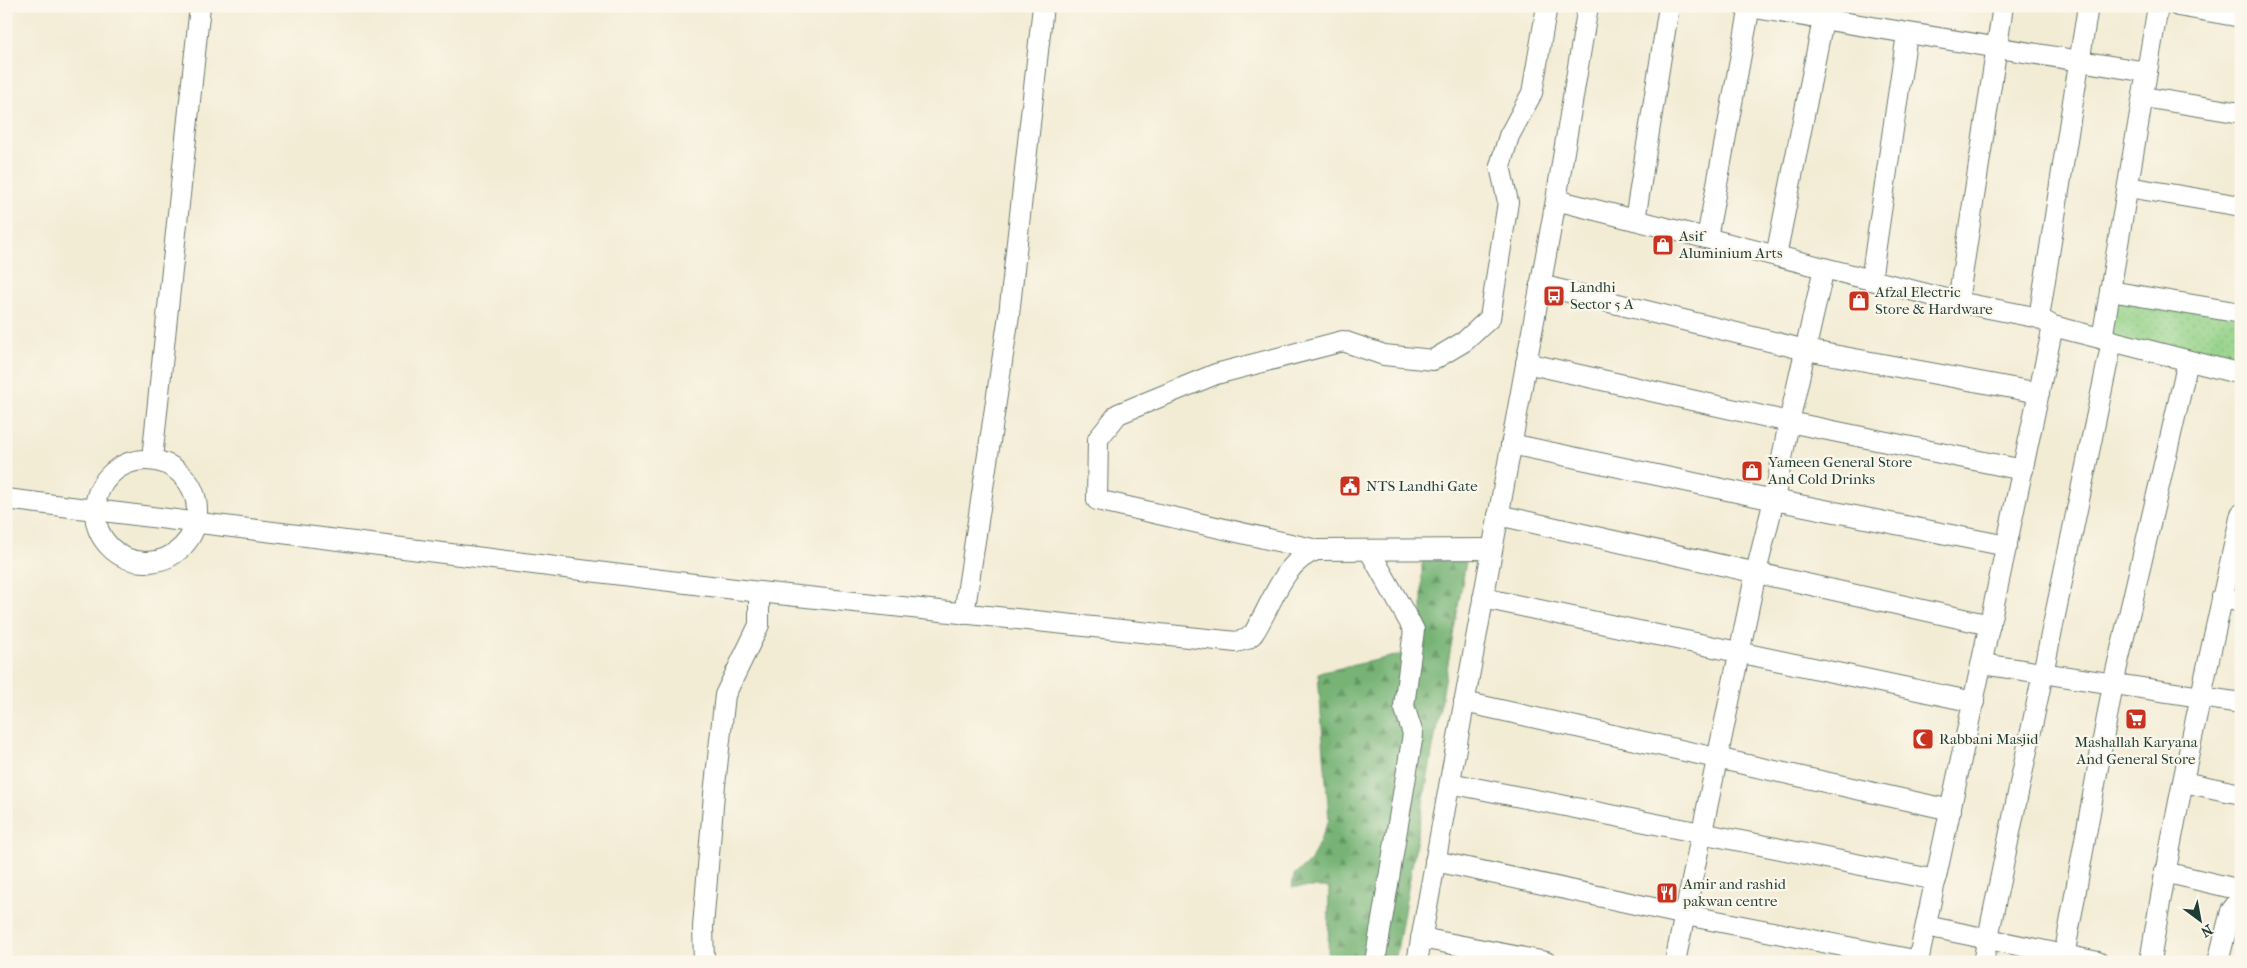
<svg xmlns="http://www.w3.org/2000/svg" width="2247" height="968" font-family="'IM FELL French Canon',serif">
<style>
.forest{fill:url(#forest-firs);stroke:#4a7854}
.park{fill:url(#park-dots);stroke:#59875e}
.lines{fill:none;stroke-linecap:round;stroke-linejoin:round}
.minor-casing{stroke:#697a6c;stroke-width:22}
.minor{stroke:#fff;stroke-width:20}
.labels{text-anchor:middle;stroke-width:4.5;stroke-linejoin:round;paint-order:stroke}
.poi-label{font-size:15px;fill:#1f3d34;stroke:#fbf7ec;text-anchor:start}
</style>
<defs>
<pattern id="forest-firs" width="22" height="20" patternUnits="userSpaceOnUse" patternTransform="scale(1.25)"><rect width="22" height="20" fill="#76b374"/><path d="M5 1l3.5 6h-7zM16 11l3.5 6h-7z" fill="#609360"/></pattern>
<pattern id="park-dots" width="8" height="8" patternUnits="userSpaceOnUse" patternTransform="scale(1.25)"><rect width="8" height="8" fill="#93d187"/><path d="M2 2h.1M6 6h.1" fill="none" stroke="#7eb475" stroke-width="1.8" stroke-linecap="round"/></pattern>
</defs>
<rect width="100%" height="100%" fill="#fbf7ec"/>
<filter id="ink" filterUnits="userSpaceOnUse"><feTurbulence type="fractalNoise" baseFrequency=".02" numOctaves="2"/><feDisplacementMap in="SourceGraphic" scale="10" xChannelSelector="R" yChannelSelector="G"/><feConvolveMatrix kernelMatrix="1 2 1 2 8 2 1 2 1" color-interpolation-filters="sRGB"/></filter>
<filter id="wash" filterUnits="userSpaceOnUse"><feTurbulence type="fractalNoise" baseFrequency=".0096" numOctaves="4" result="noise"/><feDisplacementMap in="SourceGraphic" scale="20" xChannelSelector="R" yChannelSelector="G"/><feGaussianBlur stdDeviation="1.12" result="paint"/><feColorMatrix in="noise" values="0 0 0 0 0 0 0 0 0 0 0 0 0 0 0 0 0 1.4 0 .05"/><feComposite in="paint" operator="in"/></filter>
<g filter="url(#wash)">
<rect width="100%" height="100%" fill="#f3ecd5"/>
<path class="forest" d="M1422 559 1466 562 1395 962H1328L1329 887H1292L1294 875 1311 861 1329 820 1318 673 1422 650Z"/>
<path class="park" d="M2110 291 2241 313V374L2102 339Z"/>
</g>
<g filter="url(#ink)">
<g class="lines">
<g class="minor-casing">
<g id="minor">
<path d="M1743 6 2147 72"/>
<path d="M2178 6 2241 17"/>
<path d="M2143 97 2241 113"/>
<path d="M2128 187 2241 206"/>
<path d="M1556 200 1958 302 2039 318 2053 326 2241 374"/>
<path d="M1635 220 1669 6"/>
<path d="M1707 238 1750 6"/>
<path d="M1776 256 1823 20"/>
<path d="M1871 280 1907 34"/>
<path d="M1540 285 1806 350 2039 393"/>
<path d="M2110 291 2241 313"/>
<path d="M1958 302 2003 6"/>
<path d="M2039 318 2088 6"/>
<path d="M2102 339 2158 6"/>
<path d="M1526 363 1789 422 2023 470"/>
<path d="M1511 444 1774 500 2007 546"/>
<path d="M152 459 200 6"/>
<circle cx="146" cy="511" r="51"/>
<path d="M6 499 759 592 1236 642 1247 639 1253 634C1272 606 1282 561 1317 550L1492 549"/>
<path d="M1498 515 1990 625"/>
<path d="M1317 550 1097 500 1098 439 1118 414 1216 374 1343 341 1384 355 1433 360 1465 341 1490 318 1508 202 1500 166 1509 136 1532 93 1547 6"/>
<path d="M1369 550 1414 630 1404 706 1413 734 1375 962"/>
<path d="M2222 597 2241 602"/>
<path d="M1483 598 1974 702"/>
<path d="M964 614 1009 315 1043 6"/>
<path d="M1982 664 2241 703"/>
<path d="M1464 702 1951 810"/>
<path d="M2183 782 2241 794"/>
<path d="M1450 783 1936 880"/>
<path d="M1435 861 1686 915 1919 961"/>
<path d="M2164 872 2241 890"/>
<path d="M1926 926 2098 962"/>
<path d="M1421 938 1546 962"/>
<path d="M704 962 703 927 714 794 725 695 759 625V592"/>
<path d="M1417 962 1556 200 1588 6"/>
<path d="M1675 962 1756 572 1774 500 1789 422 1824 268"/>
<path d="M1918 962 2053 326"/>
<path d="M1983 962 2112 341"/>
<path d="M2063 962 2113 684 2188 361"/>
<path d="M2150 962C2174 811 2208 663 2241 514"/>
<path d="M2218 962 2231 911 2241 898"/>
</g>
</g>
<use href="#minor" class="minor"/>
</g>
</g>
<defs>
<g id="shop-square" transform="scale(1.125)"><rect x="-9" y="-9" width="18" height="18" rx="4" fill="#c8321e" stroke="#fbf7ec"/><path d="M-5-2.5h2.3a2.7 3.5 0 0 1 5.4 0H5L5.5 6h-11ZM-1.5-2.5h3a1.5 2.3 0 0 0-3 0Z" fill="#fff"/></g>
<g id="bus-square" transform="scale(1.125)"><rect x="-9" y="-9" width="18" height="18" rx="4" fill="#c8321e" stroke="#fbf7ec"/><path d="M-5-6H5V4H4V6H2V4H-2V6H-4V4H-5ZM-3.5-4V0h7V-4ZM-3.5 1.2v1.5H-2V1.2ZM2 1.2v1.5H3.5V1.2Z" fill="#fff"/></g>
<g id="civic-square" transform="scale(1.125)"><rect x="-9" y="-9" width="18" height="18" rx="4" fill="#c8321e" stroke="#fbf7ec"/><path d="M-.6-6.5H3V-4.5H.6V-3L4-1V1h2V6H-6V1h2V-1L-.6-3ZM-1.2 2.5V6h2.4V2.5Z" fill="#fff"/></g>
<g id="supermarket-square" transform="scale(1.125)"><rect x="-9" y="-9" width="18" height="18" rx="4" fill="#c8321e" stroke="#fbf7ec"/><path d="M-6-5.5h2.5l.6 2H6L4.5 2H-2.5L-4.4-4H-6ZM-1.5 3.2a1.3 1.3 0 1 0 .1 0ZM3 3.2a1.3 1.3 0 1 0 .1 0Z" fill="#fff"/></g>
<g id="mosque-square" transform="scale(1.125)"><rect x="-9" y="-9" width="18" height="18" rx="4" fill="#c8321e" stroke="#fbf7ec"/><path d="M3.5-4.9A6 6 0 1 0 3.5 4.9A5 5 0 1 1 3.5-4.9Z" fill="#fff"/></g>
<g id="restaurant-square" transform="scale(1.125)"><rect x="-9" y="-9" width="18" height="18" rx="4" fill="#c8321e" stroke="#fbf7ec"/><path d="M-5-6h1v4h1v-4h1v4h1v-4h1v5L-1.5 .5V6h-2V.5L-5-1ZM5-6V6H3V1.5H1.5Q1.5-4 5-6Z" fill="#fff"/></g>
</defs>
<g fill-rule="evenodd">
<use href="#shop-square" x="1663" y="245"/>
<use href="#bus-square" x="1554" y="296"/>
<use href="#shop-square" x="1859" y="301"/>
<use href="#shop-square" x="1752" y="471"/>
<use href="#civic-square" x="1350" y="486"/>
<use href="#supermarket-square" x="2136" y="719"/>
<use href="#mosque-square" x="1923" y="739"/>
<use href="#restaurant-square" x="1667" y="893"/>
</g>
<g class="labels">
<g class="poi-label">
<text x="1679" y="241">Asif<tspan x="1679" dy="17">Aluminium Arts</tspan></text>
<text x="1570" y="292">Landhi<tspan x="1570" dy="17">Sector 5 A</tspan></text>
<text x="1875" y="297">Afzal Electric<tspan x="1875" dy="17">Store &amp; Hardware</tspan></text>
<text x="1768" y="467">Yameen General Store<tspan x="1768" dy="17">And Cold Drinks</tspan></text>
<text x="1366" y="491">NTS Landhi Gate</text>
<text x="1939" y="744">Rabbani Masjid</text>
<text x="2136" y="747" text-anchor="middle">Mashallah Karyana<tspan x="2136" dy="17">And General Store</tspan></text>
<text x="1683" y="889">Amir and rashid<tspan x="1683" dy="17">pakwan centre</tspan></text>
</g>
</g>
<rect width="2247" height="968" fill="none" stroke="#fbf7ec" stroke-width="25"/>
<g transform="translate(2200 920) rotate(148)" stroke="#fbf7ec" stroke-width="4" paint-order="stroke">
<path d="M0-4L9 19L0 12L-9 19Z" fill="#1f3d34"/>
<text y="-8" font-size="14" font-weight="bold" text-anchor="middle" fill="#1f3d34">N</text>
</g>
</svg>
